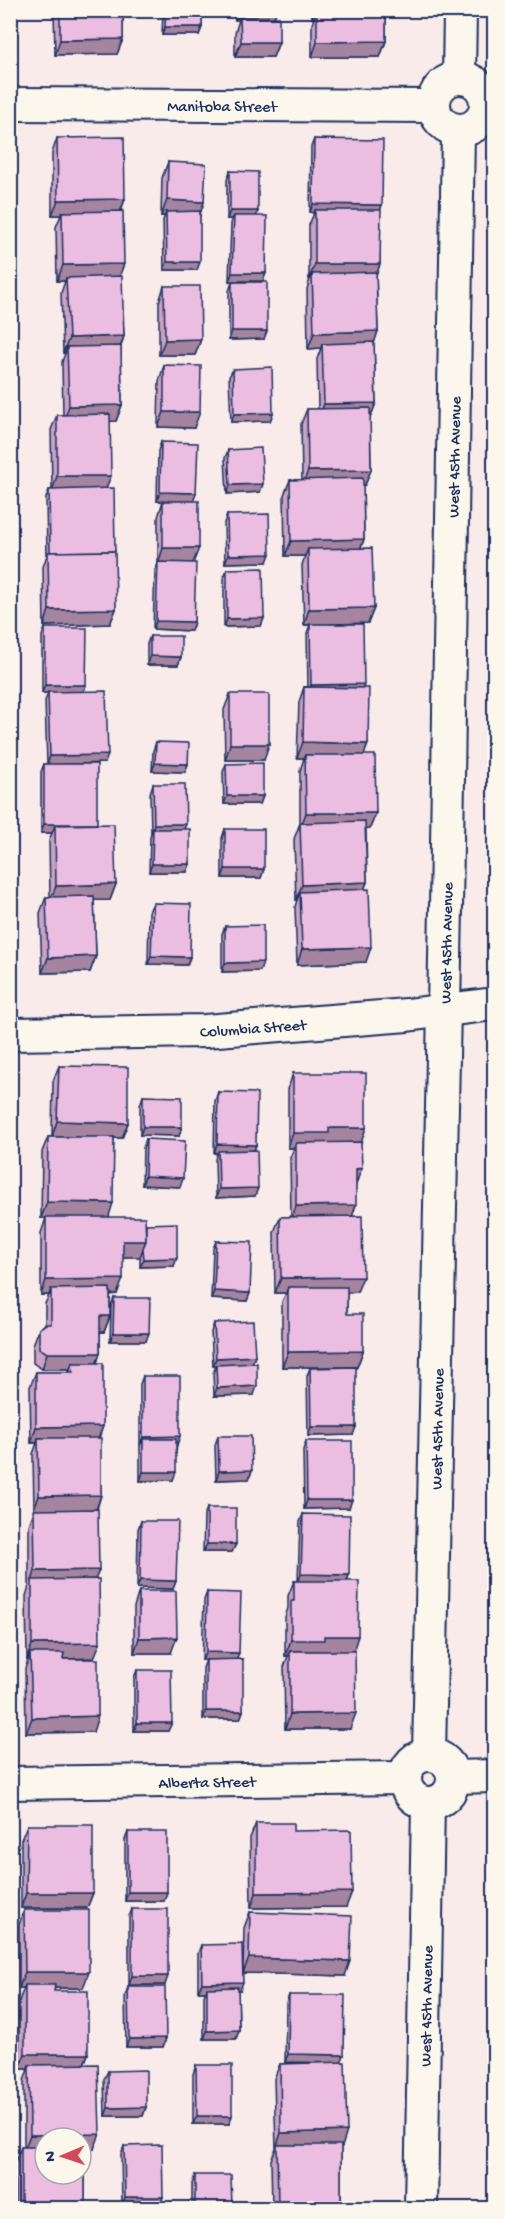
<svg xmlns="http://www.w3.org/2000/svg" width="505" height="2219" font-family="'Gochi Hand',sans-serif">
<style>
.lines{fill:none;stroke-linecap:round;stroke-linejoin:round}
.minor-casing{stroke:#1b2f5e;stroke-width:36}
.minor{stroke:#fbf7ec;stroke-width:32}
.wall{fill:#caa3c2;stroke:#1b2f5e;stroke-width:1.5}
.shaded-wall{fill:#a4849e;stroke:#1b2f5e;stroke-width:1.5}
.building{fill:#ebbde1;stroke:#1b2f5e;stroke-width:1.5}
.labels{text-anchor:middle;stroke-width:5;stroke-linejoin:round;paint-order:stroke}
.street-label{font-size:16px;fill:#1b2f5e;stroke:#fbf7ec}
</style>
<rect width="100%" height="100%" fill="#f8ebea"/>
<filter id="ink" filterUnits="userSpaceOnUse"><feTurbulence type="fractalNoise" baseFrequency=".0167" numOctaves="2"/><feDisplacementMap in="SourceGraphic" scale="12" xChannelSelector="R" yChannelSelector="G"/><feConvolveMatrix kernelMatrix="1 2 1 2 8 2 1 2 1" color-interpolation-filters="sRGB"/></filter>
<g filter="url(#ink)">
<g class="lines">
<g class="minor-casing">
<g id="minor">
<circle cx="460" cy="104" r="26"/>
<path d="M459 78 460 10"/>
<path d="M10 104 433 106"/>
<path d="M10 1034 205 1031 407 1015 494 1004"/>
<path d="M429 1755 446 908 458 131"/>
<circle cx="429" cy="1779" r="24"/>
<path d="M453 1777 494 1776"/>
<path d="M10 1783 404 1778"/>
<path d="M421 2208 428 1803"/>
</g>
</g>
<use href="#minor" class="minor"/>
</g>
<g class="wall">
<path d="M54 10H123V39L117 54 55 55Z"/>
<path d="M163 10H202V27L199 35H162Z"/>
<path d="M235 10H277L274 17 279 42 273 57H235V33L239 20H235Z"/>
<path d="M312 10H386V41L380 57H312V24L314 18H312Z"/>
<path d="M57 138 125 199 121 211 120 276 124 336 121 346 122 405 116 421H110L106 489 116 609 110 624 44 626 43 567 47 555 46 498 49 490H52L51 430 57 415H63L62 362 65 353H63L61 293 65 281H57L56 227 61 215H52V153Z"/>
<path d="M314 139 382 205 380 210V264L376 275 378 331 374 342 376 403 370 418 371 470 365 485H363L364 539 361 548 374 608 368 623 328 624 364 684 363 688 368 744 364 755 376 813 370 828H366L367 882 364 890 366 962 297 965 295 907 297 900H296L294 839 300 823V771L304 758H297L299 702 304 687H308L307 633 310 625H304L302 565 305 556H285L284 495 290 480H302L301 424 307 409H318L317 359 321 348 308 349 307 289 310 279H309V225L314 213 310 212 311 147Z"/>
<path d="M168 162 204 202 200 214 197 270H164L163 220 165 216H161L162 178Z"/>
<path d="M230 171 258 211 256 216 266 273 263 281H229L231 224 232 219H227V180Z"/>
<path d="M232 282 264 339 229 340V291Z"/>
<path d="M164 286 201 339 195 355H159V302Z"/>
<path d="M164 365 194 428 158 427 159 381Z"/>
<path d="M233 369 273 413 270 421 231 422 229 377Z"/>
<path d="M161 442 193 501 194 622 191 631 153 629 155 570 158 564V517L163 501H172H157L158 451Z"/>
<path d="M228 450 260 492 227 494 225 458Z"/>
<path d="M227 515 267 562 225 563 224 523Z"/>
<path d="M227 569 264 618 261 626 224 627V577Z"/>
<path d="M45 628 86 685 84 691 105 763 63 764 97 824 116 884 110 900H94L96 956 90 972 42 973 40 913 46 897H50L49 841 52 833H41V772L44 764H47L45 701 48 693H42V636Z"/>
<path d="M150 636 181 657 178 665H147V644Z"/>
<path d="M230 694 264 760H225L224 710Z"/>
<path d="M156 742 188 764 185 772 152 771 153 751Z"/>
<path d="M226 764 263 796 260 804H224L223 772Z"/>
<path d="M153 784 184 829 190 864 187 872H149L150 838 151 833 150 793Z"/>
<path d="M225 829 264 869 261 878H222V838Z"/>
<path d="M153 903 190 957 187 965 148 964 149 912Z"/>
<path d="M225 926 263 962 260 971 222 972V934Z"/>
<path d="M59 1066 128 1123 122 1138H114L108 1217 146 1224 174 1266 140 1267V1256L123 1257 117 1294 110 1295V1316L104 1332H100V1353L97 1363 103 1426 99 1438 101 1495 97 1509 94 1658 63 1659 93 1732 26 1733 25 1669 28 1660H27L26 1596 29 1586V1525L34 1511 33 1454 37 1443H31L30 1387 36 1372H69L70 1369H42L33 1363V1345L39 1329 45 1324V1304L49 1295H41V1233L46 1218H41L42 1152 48 1137H52L53 1081Z"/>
<path d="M293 1073 361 1143 352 1216 357 1292 347 1293V1314L363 1351 357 1367H282V1302L286 1293H275L274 1232 280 1217H291L290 1158 294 1148H288V1089Z"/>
<path d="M218 1092 256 1145 254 1150 255 1196 216 1198 215 1159 217 1153H214L215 1101Z"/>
<path d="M143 1096 179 1136 140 1135V1105Z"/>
<path d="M146 1139 183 1178 180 1187 142 1185 143 1148Z"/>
<path d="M216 1241 250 1293 247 1301 211 1299 213 1249Z"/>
<path d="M114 1298 146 1341H110L111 1306Z"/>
<path d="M214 1323 255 1356 252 1363 254 1395 214 1396 213 1373 216 1366H213L211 1332Z"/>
<path d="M310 1368 353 1435 308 1436 307 1376Z"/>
<path d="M143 1376 177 1445 173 1480 140 1481V1384Z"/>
<path d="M218 1436 252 1470 249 1479 216 1480 215 1445Z"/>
<path d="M306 1441 349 1508 304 1509 303 1450Z"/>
<path d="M207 1508 236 1544 232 1552H203L204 1516Z"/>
<path d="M303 1514 349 1575 347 1581 353 1651 350 1729H285L284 1667 288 1656H285V1617L288 1608V1596L294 1581H298L300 1522Z"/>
<path d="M141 1521 176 1581 173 1589 137 1588 138 1529Z"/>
<path d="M139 1591 171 1653H134V1607Z"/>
<path d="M207 1592 237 1659 243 1711 240 1719H203V1668L206 1660H202L204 1600Z"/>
<path d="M137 1670 168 1731H134V1678Z"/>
<path d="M256 1823 293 1831 346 1907 251 1908 250 1838Z"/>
<path d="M27 1825 93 1893 87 1908H21V1840Z"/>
<path d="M128 1832 167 1892 164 1901H125V1840Z"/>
<path d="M132 1909 165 1985H129V1917Z"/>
<path d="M24 1910 83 1988H55L54 1991 88 2054 84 2065 94 2149 85 2150V2208H15V2162L21 2147H24V2081L28 2069H19V2001L24 1988H19V1925Z"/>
<path d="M250 1912 345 1976 243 1973 244 1928Z"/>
<path d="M201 1945 240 1990H238L239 2030 236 2039H204V1996L206 1991H198V1953Z"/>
<path d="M128 1987 166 2038 163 2047H126L125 1996Z"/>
<path d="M289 1995 341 2062V2208H272L271 2160 276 2148 274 2079 280 2064 318 2063 285 2062 286 2003Z"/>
<path d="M196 2065 229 2124H193V2074Z"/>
<path d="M108 2071 146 2107 143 2116H105L104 2079Z"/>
<path d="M124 2146 163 2197 160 2205 122 2206 121 2154Z"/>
<path d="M195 2175 232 2208H192V2184Z"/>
</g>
<g class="shaded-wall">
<path d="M238 10H277L273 20 240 17 239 20H235Z"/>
<path d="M315 10H317L314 18H312Z"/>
<path d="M165 27H202L199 35H162Z"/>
<path d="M123 39 117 54 55 55 60 40Z"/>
<path d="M386 41 380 57H312L317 42Z"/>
<path d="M241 42H279L273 57H235Z"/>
<path d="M125 199 119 215 62 212 61 215H52L58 200Z"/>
<path d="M167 200 204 202 199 217 166 212 165 216H161Z"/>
<path d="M313 204 382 205 379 214 315 210 314 213 310 212Z"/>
<path d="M230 211H258L255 220 234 216 232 219H227Z"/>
<path d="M167 262H200L197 270H164Z"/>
<path d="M124 264 118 280 66 278 65 281H57L63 265Z"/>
<path d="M315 264H380L375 279 312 274 310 279H309Z"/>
<path d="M232 273H266L263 281H229Z"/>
<path d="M232 331H267L264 339 229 340Z"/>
<path d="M378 331 373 347 322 344 321 348 308 349 314 333Z"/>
<path d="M124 336 119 351 67 347 65 353H63L69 338Z"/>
<path d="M201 339 195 355H159L165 340Z"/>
<path d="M376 403 370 418 318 420 324 404Z"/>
<path d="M122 405 116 421 63 422 69 406Z"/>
<path d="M164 412H200L194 428 158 427Z"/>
<path d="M273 413 270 421 231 422 234 414Z"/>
<path d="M371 470 365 485 302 486 308 471Z"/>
<path d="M57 476H111L105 491H52Z"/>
<path d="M263 484 260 492 227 494 230 485Z"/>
<path d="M160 492 196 493 193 502 157 501Z"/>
<path d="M364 539 358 555 308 549 305 556H285L291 541Z"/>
<path d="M163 548H199L193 563 158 564Z"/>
<path d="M270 554 267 562 225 563 228 555Z"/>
<path d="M374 608 368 623 304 625 309 609Z"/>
<path d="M116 609 110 624 44 626 49 610Z"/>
<path d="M264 618 261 626 224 627 227 619Z"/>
<path d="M156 621 194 622 191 631 153 629Z"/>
<path d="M150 656 181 657 178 665H147Z"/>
<path d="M364 684 361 692 308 694 311 685Z"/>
<path d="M45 685H86L83 693H42Z"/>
<path d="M303 742 368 744 362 760 305 755 304 758H297Z"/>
<path d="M230 744H269L264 760H225Z"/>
<path d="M108 755 105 763 47 765 50 756Z"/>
<path d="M155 763 188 764 185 772 152 771Z"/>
<path d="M227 796H263L260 804H224Z"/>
<path d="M306 813H376L370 828 300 829Z"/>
<path d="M44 824H97L55 825 52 833H41Z"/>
<path d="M154 824H186L183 832 153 829 151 833Z"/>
<path d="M152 864H190L187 872H149Z"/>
<path d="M225 869H264L261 878H222Z"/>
<path d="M367 882 361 898 300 892 297 900H296L302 885Z"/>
<path d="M116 884 110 900 50 901 56 886Z"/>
<path d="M371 947 366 962 297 965 302 949Z"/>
<path d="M96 956 90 972 42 973 48 958Z"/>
<path d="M151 956 190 957 187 965 148 964Z"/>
<path d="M263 962 260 971 222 972 225 963Z"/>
<path d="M57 1121 128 1123 122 1138 52 1137Z"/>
<path d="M143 1127H182L179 1136 140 1135Z"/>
<path d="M329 1128H366L361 1143H296L294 1148H288L293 1133Z"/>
<path d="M217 1144 256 1145 253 1153H214Z"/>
<path d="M362 1168 356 1184H350L356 1169Z"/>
<path d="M145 1176 183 1178 180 1187 142 1185Z"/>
<path d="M258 1188 255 1196 216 1198 219 1189Z"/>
<path d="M47 1202 113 1203 108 1219 41 1218Z"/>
<path d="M356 1205 351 1220 291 1221 296 1206Z"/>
<path d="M123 1241H146L140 1257H117Z"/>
<path d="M177 1258 174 1266 140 1267 144 1259Z"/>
<path d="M363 1277 357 1292 288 1293V1287L286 1293H275L281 1278Z"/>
<path d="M123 1279 117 1294 51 1295V1289L49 1295H41L46 1280Z"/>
<path d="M214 1291 250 1293 247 1301 211 1299Z"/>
<path d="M100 1316H110L104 1332H94Z"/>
<path d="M113 1333H149L146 1341H110Z"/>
<path d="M363 1351 357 1367H282L288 1352Z"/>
<path d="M47 1353H100L95 1368 72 1363 70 1369H42Z"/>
<path d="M255 1356 252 1364 213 1366 216 1358Z"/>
<path d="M257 1386 254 1395 214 1396 217 1388Z"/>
<path d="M103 1426 97 1442 38 1438 37 1442 31 1443 36 1427Z"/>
<path d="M311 1427H356L353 1435 308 1436Z"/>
<path d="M180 1436 177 1445H143V1439L140 1445 143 1437Z"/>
<path d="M252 1470 249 1479 216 1480 219 1471Z"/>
<path d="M143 1472H176L173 1480 140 1481Z"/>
<path d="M101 1495 96 1510 33 1511 39 1496Z"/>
<path d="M307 1500H352L349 1508 304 1509Z"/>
<path d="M207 1544H236L232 1552H203Z"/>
<path d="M99 1570 93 1585 32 1581 35 1571Z"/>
<path d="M301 1574 349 1575 346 1584 298 1583Z"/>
<path d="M140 1580 176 1581 173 1589 137 1588Z"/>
<path d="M324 1636H358L353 1652 290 1651 288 1656H285L291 1640Z"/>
<path d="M177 1637 171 1653H134L139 1638Z"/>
<path d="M100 1643 94 1658 30 1660V1653L28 1660H27L32 1644Z"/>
<path d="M206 1652 239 1653 236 1661 202 1660Z"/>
<path d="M206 1711H243L240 1719H203Z"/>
<path d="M356 1713 350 1729H285L290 1714Z"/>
<path d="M98 1716 93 1732 26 1733 32 1718Z"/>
<path d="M137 1723H172L168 1731H134Z"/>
<path d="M128 1892H167L164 1901H125Z"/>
<path d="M352 1892 346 1907 251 1908 256 1893Z"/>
<path d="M26 1893H93L87 1908H21Z"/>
<path d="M249 1958 350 1961 345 1976 243 1973Z"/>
<path d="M25 1972H89L83 1988H25V1985L24 1988H19Z"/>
<path d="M132 1976H168L165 1985H129Z"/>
<path d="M243 1982 240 1990 207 1991V1988L206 1991H198L202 1983Z"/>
<path d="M239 2030 236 2039H204L207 2031Z"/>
<path d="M166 2038 163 2047H126L129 2039Z"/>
<path d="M25 2054H88L82 2069 29 2065 28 2069H19Z"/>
<path d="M288 2054 344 2055 341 2063 285 2062Z"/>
<path d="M146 2107 143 2116H105L108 2108Z"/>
<path d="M197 2116H232L229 2124H193Z"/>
<path d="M347 2131 342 2147 277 2145 281 2133Z"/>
<path d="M100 2134 94 2149 81 2150V2138H45V2150H24L30 2135Z"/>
<path d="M125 2197H163L160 2205 122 2206Z"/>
</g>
<g class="building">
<path d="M60 10H123V39L60 40Z"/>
<path d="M166 10H202V27H165Z"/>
<path d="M317 10H386V41L317 42Z"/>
<path d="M240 17H279V42H241Z"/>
<path d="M124 137 125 199 58 200 57 138Z"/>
<path d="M314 139 383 140 382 205 313 204Z"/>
<path d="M168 162 206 164 204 202 167 200Z"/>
<path d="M230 171 258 172V211H230Z"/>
<path d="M315 210H381L380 264H315Z"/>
<path d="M123 211 124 264 63 265 62 212Z"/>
<path d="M200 211V262H167L166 212Z"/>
<path d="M234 216H267L266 273H232Z"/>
<path d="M376 272 378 331 314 333 312 274Z"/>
<path d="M122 276 124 336 69 338 66 278Z"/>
<rect x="232" y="282" width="35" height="49"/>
<path d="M164 286H200L201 339 165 340Z"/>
<path d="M374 342 376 403 324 404 322 344Z"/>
<path d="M121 346 122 405 69 406 67 347Z"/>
<path d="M164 365 201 366 200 412H164Z"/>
<path d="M272 367 273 413 234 414 233 369Z"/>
<path d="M370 408 371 470 308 471 307 409Z"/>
<path d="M110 414 111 476H57V415Z"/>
<path d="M161 442 198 443 196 493 160 492Z"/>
<path d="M261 448 263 484 230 485 228 450Z"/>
<path d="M363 478 364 539 291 541 290 480Z"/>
<path d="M114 488 115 551 50 552 49 490Z"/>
<rect x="163" y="501" width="36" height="47"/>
<path d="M269 514 270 554 228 555 227 515Z"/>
<path d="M372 548 374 608 309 609 308 549Z"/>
<path d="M115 551 116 609 49 610 48 552Z"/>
<path d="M158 562 196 563 194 622 156 621Z"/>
<path d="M263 568 264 618 227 619V569Z"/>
<path d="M310 624H363L364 684 311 685Z"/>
<path d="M45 628H87L86 685H45Z"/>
<path d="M150 636H181V657L150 656Z"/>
<path d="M304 687 369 688 368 744 303 742Z"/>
<path d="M106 691 108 755 50 756 48 692Z"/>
<rect x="230" y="694" width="39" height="50"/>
<path d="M156 742 189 743 188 764 155 763Z"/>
<path d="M305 755H375L376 813H306Z"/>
<path d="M263 763V796H227L226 764Z"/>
<rect x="44" y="764" width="53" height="60"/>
<path d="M153 784H185L186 824H154Z"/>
<path d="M365 821 367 882 302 885 300 823Z"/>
<path d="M114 824 116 884 56 886 55 825Z"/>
<path d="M153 829H190V864H152Z"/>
<rect x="225" y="829" width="39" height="40"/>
<path d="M369 889 371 947 302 949 300 892Z"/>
<path d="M94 896 96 956 48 958 46 897Z"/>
<path d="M153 903 191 904 190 957 151 956Z"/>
<path d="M263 925V962L225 963V926Z"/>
<path d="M59 1066 128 1067V1123L57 1121Z"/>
<path d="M293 1073H366V1128H329V1133H293Z"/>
<path d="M218 1092 257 1093 256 1145 217 1144Z"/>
<path d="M143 1096 182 1097V1127H143Z"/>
<path d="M48 1137H114L113 1203 47 1202Z"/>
<path d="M146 1139 185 1141 183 1178 145 1176Z"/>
<path d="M361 1142 362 1168 356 1169V1205L296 1206V1143Z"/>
<path d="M257 1150 258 1188 219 1189 218 1151Z"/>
<path d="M362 1216 363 1277 281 1278 280 1217Z"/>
<path d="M46 1217H145L146 1241H123V1279L46 1280Z"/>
<path d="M177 1223V1258L144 1259 143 1248 146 1241V1224Z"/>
<path d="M216 1241 252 1242 250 1293 214 1291Z"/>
<path d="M288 1287H347V1314H363V1351L288 1352Z"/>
<path d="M110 1288V1316H100V1353H47L39 1348V1329L46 1324H51V1289Z"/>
<path d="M114 1298H150L149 1333H113Z"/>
<path d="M253 1321 255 1356 216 1358 214 1323Z"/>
<path d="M72 1363H103V1426L36 1427V1372H73Z"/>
<path d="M257 1363V1386L217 1388 216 1365Z"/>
<path d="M356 1367V1427H311L310 1368Z"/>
<path d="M143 1376H180V1436L143 1437Z"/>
<path d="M218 1436H251L252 1470 219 1471Z"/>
<path d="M38 1438H101V1495L39 1496Z"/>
<rect x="143" y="1439" width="33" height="33"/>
<path d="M306 1441H352V1500H307Z"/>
<rect x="207" y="1508" width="29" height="36"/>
<path d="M98 1509 99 1570 35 1571 34 1510Z"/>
<path d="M303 1514 350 1515 349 1575 301 1574Z"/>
<path d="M141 1521H178L176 1581 140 1580Z"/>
<path d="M99 1579 100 1643 32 1644V1580Z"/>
<path d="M294 1581H359L358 1636H324V1640H291V1601H294Z"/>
<path d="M139 1591H176L177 1637 139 1638Z"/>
<path d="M207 1592 241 1593 239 1653 206 1652Z"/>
<path d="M290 1651H355L356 1713 290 1714Z"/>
<path d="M30 1653H64L63 1659H98V1716L32 1718Z"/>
<path d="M243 1659V1711H206V1660Z"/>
<path d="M137 1670H171L172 1723H137Z"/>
<path d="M256 1823H293V1831L351 1830 352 1892 256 1893Z"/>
<path d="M27 1825H93V1893H26Z"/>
<rect x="128" y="1832" width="39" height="60"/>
<rect x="132" y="1909" width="36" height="67"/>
<path d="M24 1910H89V1972H25Z"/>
<path d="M250 1912 352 1916 350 1961 249 1958Z"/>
<path d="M242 1944 243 1982 202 1983 201 1945Z"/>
<path d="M25 1985H55L54 1991H88V2054H25Z"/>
<path d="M128 1987H165L166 2038 129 2039Z"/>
<path d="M238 1987 239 2030 207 2031V1988Z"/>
<path d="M289 1995H345L344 2055 288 2054Z"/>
<path d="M345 2062 347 2131 281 2133 280 2064Z"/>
<path d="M98 2064 100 2134 30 2135 29 2065Z"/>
<path d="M196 2065H232V2116H197Z"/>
<path d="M146 2070V2107L108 2108V2071Z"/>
<path d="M162 2145 163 2197H125L124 2146Z"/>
<path d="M277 2145H341V2208H278Z"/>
<path d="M21 2147H45V2174H81V2147H85V2208H21Z"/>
<path d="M195 2175H231L232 2208H195Z"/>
</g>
</g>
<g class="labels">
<g class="street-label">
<text x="222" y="111">Manitoba Street</text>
<text transform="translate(453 457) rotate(-89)" y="6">West 45th Avenue</text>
<text transform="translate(445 943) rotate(-89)" y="6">West 45th Avenue</text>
<text transform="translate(253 1027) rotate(-4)" y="6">Columbia Street</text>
<text transform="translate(436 1429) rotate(-89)" y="6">West 45th Avenue</text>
<text transform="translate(207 1781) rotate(-1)" y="6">Alberta Street</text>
<text transform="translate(425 2006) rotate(-89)" y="6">West 45th Avenue</text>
</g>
</g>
<rect width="505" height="2219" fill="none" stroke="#fbf7ec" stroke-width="36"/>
<rect x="18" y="18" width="469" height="2183" fill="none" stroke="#1b2f5e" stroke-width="2" filter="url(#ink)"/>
<g transform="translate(63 2156) rotate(268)"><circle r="28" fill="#fbf7ec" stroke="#a1a7b3" stroke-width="1.5"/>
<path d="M0-4.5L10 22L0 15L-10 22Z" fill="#d1495b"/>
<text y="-9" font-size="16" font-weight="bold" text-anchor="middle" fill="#1b2f5e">N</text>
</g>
</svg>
